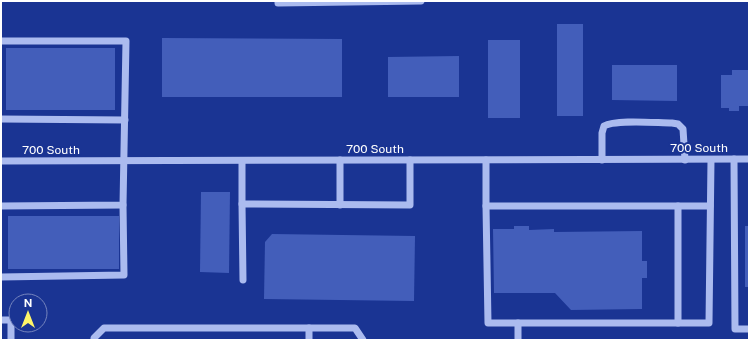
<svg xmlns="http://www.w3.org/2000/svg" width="750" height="341" font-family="'Public Sans',sans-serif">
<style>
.building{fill:#435eba}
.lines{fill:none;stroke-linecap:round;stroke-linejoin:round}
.minor{stroke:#abbbef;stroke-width:7}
.labels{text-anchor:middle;stroke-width:4;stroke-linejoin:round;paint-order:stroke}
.street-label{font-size:12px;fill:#fff;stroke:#1a3493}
</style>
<rect width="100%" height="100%" fill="#1a3493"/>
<g class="building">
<rect x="557" y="24" width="26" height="92"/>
<path d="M162 38 342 39V97H162Z"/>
<rect x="488" y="40" width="32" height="78"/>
<rect x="6" y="48" width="109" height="62"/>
<path d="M459 56V97H388V57Z"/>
<path d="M612 65H677V101L612 100Z"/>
<path d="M732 70H749V106H739V111H729V108H721V75H732Z"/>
<path d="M201 192H230L229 273 200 272Z"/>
<rect x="8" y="216" width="111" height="53"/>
<path d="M514 226H529V230L554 229V232L642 231V261H647V278H642V309L571 310 555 293H494L493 229H514Z"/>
<rect x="745" y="226" width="4" height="61"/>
<path d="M272 234 415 236 414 301 264 299 265 242Z"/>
</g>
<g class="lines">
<g class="minor">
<path d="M278 1V3L421 1"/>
<path d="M1 41H126L123 205 1 206"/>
<path d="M1 119 125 120"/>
<path d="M734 159 735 329H749"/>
<path d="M486 160V206H710"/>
<path d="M602 160V133L604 126C616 119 657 123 672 123L678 124 683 129 685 160"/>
<path d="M1 161 749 159"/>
<path d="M242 161V204L410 205V160"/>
<path d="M242 204 243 280"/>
<path d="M340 205V160"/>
<path d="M486 206 488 323H518"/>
<path d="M1 277 124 275 123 205"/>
<path d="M1 320H11V340"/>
<path d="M678 323H709L711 160"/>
<path d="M309 328V340"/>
<path d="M94 340V338L104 328H355L363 340"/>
<path d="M518 340V323H678V206"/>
</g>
</g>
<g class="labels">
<g class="street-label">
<text x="699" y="152">700 South</text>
<text x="375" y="153">700 South</text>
<text x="51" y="154">700 South</text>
</g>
</g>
<rect width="750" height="341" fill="none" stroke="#ffffff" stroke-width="4"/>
<g transform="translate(28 313)"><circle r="19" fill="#1a3493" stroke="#7685be"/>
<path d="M0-3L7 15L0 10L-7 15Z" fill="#fff569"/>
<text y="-6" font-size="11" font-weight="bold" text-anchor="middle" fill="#ffffff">N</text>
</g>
</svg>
